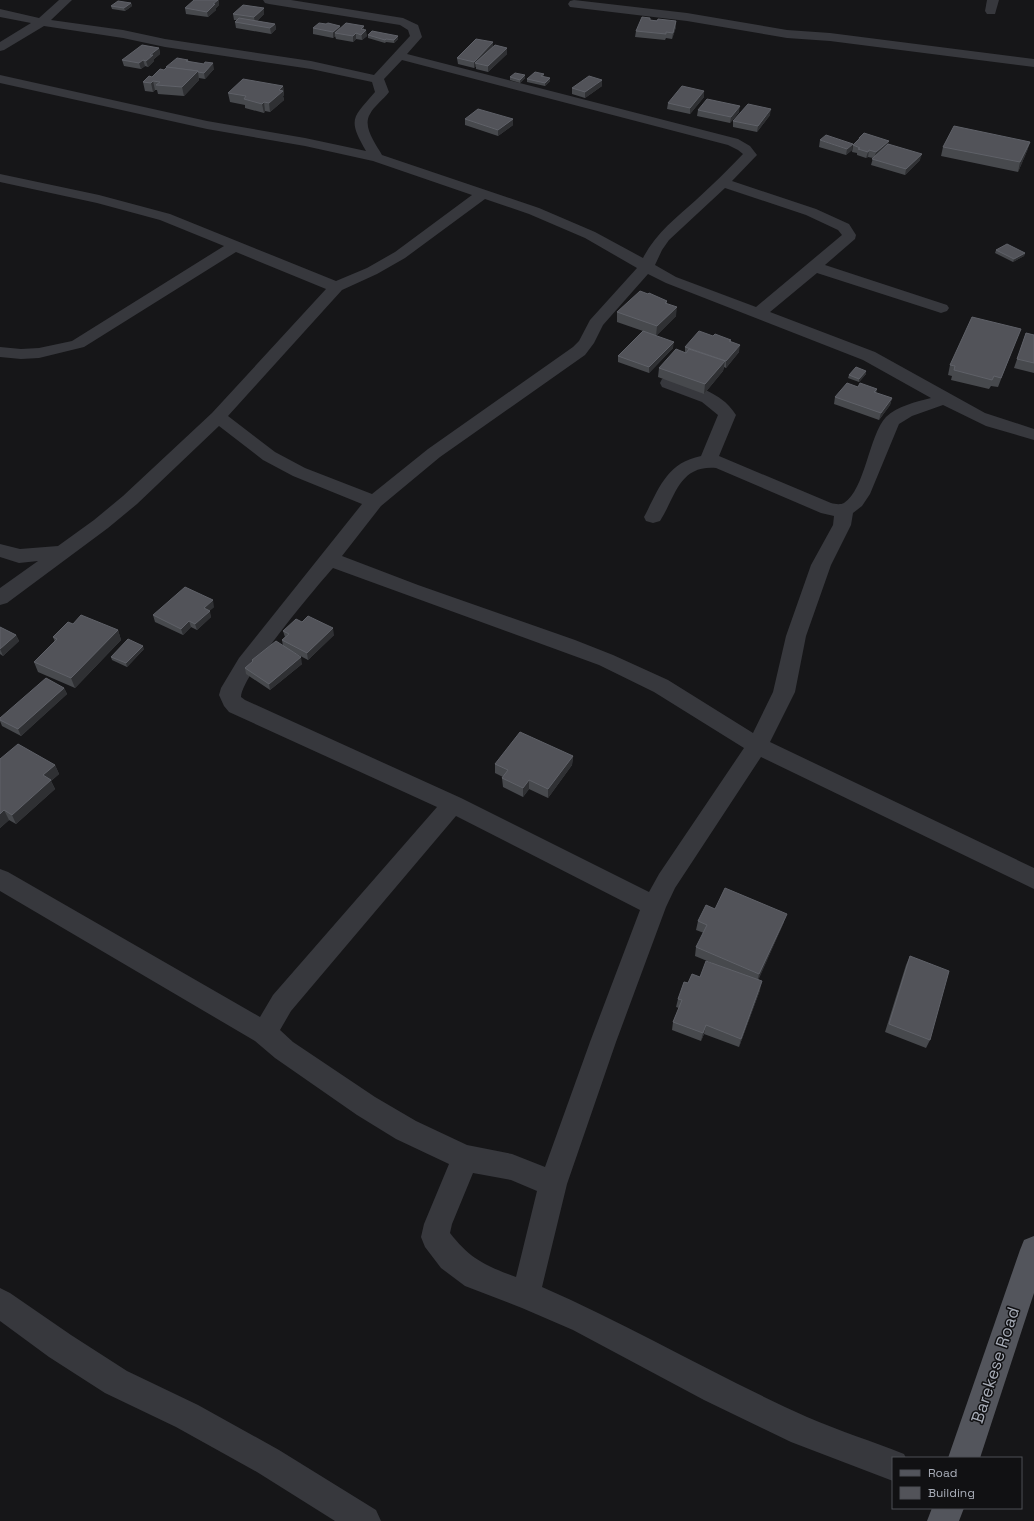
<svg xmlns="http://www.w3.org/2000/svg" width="1034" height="1521" font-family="'Space Grotesk',sans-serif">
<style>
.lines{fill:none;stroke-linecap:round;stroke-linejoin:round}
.minor{fill:#37383d;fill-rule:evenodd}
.major{fill:#53555c;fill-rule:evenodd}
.wall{fill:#47494d}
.shaded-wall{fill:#2f3033}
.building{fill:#525359;stroke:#5f6168}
.labels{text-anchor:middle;stroke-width:3;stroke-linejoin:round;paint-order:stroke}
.near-street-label{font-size:17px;fill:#a8adb8;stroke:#111113}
</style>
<rect width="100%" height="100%" fill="#161618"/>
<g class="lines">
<g class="minor">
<path d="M59 0H72L51 20 123 30 165 39 311 61 374 75 410 36 408 30 400 25 269 4 265 3 263 0H291L403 18 418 25 422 37 407 54 738 139 750 146 757 155 732 181 816 209 849 224 856 235 855 239 825 265 947 305 949 308 947 311 941 313 935 311 817 273 770 312 875 352 985 413 1034 429V440L986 426 943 405 912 416 899 424 870 494 862 506 853 513 851 525 831 565 806 636 795 692 770 742 1034 868V889L761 757 675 888 666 907 616 1042 567 1184 542 1287C633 1327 718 1377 807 1417 839 1431 872 1441 904 1454L906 1458H893V1481L791 1442 704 1400 573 1330 522 1308 465 1286 441 1268 425 1247 421 1237 424 1224 449 1164 396 1139 357 1115 275 1058 255 1041 0 891V869L8 872 260 1017 273 995 437 807 229 712 224 706 219 695 221 688 239 658 362 504 293 476 263 460 219 426 137 504 108 528 7 603 0 605V588L38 561 19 563 0 557V544L20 549 58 546 94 520 123 496 212 413 326 289 236 252 84 347 39 358 21 359 0 357V347L21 349 39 348 72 341 224 246 160 220 97 203 0 182V174L99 195 170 214 336 281 367 268 395 252 472 195 373 161 305 146 207 129 0 83V75L207 121 305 138 366 151C347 118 353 118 375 92L372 82 311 69 165 47 123 38 44 26 4 50 0 51V42L31 23 0 17V9L39 18ZM402 60 728 145 738 150 743 154C728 170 712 185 696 200 677 217 655 234 643 258L595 232 539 208 382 155C376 144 362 127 370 114 374 106 383 100 389 92L384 79ZM725 188 806 215 838 230 842 235 756 307 676 277 655 265 662 250 669 240ZM485 199 529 214 585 238 637 268 590 320 579 341 573 347 428 449 372 494 305 468 275 452 228 416 342 290 377 274 405 258ZM648 274 666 283 863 360 931 398C916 402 897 406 886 417 869 435 865 490 844 503 840 505 835 504 831 503L719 456 736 415C732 409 727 403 721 399 709 390 676 376 662 379L660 383 662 387 702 402 718 415 701 456C666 463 659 489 644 517L646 521 653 523 660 521C676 496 679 465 716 468L821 513 834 516 833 525 811 565 786 636 773 692 753 733 668 680 613 655 575 640 418 585 342 556 381 506 440 457 585 355 594 343 603 325ZM333 568 599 665 654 692 744 748 659 874 649 892 461 798 245 700 241 697C241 676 316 587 333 568ZM456 816 640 910 590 1042 545 1167 512 1154 467 1145 416 1121 375 1097 293 1042 280 1030 291 1011ZM473 1173 511 1180 537 1191 516 1277C486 1266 470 1259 450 1233L452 1224Z"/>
<path d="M574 0 687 13 787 30 830 33 1034 59V67L830 41 787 38 687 21 570 7 568 4 570 1Z"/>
<path d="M987 0H999L995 14H987L985 11Z"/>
<path d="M0 1288 10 1293 71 1335 127 1371 198 1405 279 1450 376 1510 381 1521H335L257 1472 176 1427 105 1393 49 1357 0 1321Z"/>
</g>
<g class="major">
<path d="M1034 1236V1293L980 1458H948L1020 1250 1024 1240Z"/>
<path d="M932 1508H964L959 1521H927Z"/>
</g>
</g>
<g class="wall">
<path d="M131 3 132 6 125 11 112 9 111 6Z"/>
<path d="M219 5 216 8V10L208 17 186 14 185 8Z"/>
<path d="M264 8V14L257 21 275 24 276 29 271 34 236 28 235 22 237 20H234L233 14Z"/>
<path d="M650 18V20L676 21V27L672 39 666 38 665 40 635 37 636 31Z"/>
<path d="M326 24 340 26V29L364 30 367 36 362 40 356 39 353 42 336 39 335 36 333 38 313 34V28Z"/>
<path d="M368 35 398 39 394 43 386 42 385 43 368 38Z"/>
<path d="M493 47 507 54 488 72 476 69V66L474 68 458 64 457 58Z"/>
<path d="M159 48 160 54 154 59V61L148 67 145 66 141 69 124 66 122 60Z"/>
<path d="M188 60 189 62 214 69 205 79 199 78V80L184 96 158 94 157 90H155L153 92 145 91 143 82 164 70Z"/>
<path d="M544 74 543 77 550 78V81L545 86 527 82V79Z"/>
<path d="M510 77 525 78 520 83 510 80Z"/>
<path d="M283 86 284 95 283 96 284 100 270 112 265 111 264 113 245 108V105L230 102 228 93Z"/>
<path d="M602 86 585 98 572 94V88Z"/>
<path d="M704 97 690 114 667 109 668 103Z"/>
<path d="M698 110 739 112 730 123 697 116Z"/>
<path d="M770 115 757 132 733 127V121Z"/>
<path d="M465 119H513V125L498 136 465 125Z"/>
<path d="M859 138 888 144 920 160 905 175 871 165 873 158 868 157 866 158 857 155V153L852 152 853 145 858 140Z"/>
<path d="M820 140 852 150 846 155 819 147Z"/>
<path d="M1030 142 1027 151 1018 172 941 156 943 147Z"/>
<path d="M996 250 1025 253 1024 256 1013 262 995 253Z"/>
<path d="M667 301V304L676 316 656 336 673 348 649 373 618 362V356L643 331 617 322V312Z"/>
<path d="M1026 333 1034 335V373L1014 368Z"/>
<path d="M713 336 731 340 730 342 739 352 726 368 724 367 723 371 704 394 658 377 659 368 685 352V347Z"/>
<path d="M1017 338 998 387 991 386 989 389 951 380 952 376 948 375 950 365Z"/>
<path d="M866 374 859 382 848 378 849 375Z"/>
<path d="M858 387 877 389 876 393 892 398 890 405 879 420 834 404 835 397Z"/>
<path d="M214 607 209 611 211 617 197 630 191 627 183 635 155 622 153 615Z"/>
<path d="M302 622 334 635 308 660 289 650 302 664 270 690 246 674 245 668 252 662V660L283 646 282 640 285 637 283 631Z"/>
<path d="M73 624 118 630 121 640 75 688 38 672 34 662 55 642 53 637Z"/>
<path d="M0 627 16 635 19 641 3 656 0 654Z"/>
<path d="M144 649 127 667 112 660 111 657Z"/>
<path d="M64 688 67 694 21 736 2 726 0 721V718Z"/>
<path d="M573 756 572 765 548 798 529 789 523 797 503 787 502 778 503 777 495 773V764Z"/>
<path d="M0 759 55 765 59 774 51 781 55 789 16 824 9 820 0 828Z"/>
<path d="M715 909 784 922 758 980 760 990 739 1047 704 1034 701 1041 672 1030 673 1022 679 1008 676 1007 678 999 688 983 700 977 712 963 695 956 696 947 704 933 696 930 698 921Z"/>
<path d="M910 956 930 1040 926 1048 885 1032 906 965Z"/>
</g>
<g class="shaded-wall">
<path d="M218 0H219V5L216 8V10L208 17 207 12 213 4Z"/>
<path d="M131 3 132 6 125 11 124 8Z"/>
<path d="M264 8V14L255 23 254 17Z"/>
<path d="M676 21V27L672 39 673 33Z"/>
<path d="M275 24 276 29 271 34 270 28Z"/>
<path d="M340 26 341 32 335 33V36L333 38V32Z"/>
<path d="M364 26V32L366 30 367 36 362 40 361 29Z"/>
<path d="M356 33V39L353 42V36Z"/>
<path d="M398 36V39L394 43V40Z"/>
<path d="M493 42V48L475 63 476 66 474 68V62Z"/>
<path d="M159 48 160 54 154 59V61L148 67 146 61 150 55Z"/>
<path d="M507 48V54L488 72V66Z"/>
<path d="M143 60 145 66 141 69 139 63Z"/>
<path d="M213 63 214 69 205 79 204 73Z"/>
<path d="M198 71 199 80 184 96 182 87Z"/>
<path d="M525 75V78L520 83V80Z"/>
<path d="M550 78V81L545 86V83Z"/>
<path d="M602 80V86L585 98V92Z"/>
<path d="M153 81 155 90 153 92 151 83Z"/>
<path d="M283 86 284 95 283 96 284 100 270 112 269 103 279 90Z"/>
<path d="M704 91V97L690 114V108Z"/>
<path d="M264 102 265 111 264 113 262 104Z"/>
<path d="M740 106 739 112 730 123 731 117Z"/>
<path d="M771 109 770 115 757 132 758 126Z"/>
<path d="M513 119V125L498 136V130Z"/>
<path d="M889 141 887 147 874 159 876 152Z"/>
<path d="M1030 142 1027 151 1018 172 1020 162Z"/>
<path d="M853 144 852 150 846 155 847 149Z"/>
<path d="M869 150 868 157 866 158 868 152Z"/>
<path d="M922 154 920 160 905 175 906 169Z"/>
<path d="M1025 253 1024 256 1013 262 1014 259Z"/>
<path d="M677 307 676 316 656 336 657 326Z"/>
<path d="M674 342 673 348 649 373V367Z"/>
<path d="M740 345 739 352 726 368V361Z"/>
<path d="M725 361 723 371 704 394 705 384Z"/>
<path d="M866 371V374L859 382V379Z"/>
<path d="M892 398 890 405 879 420 881 413Z"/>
<path d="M213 600 214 607 205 615 204 608Z"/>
<path d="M210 611 211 617 197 630 195 624Z"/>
<path d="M189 621 191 627 183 635 181 629Z"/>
<path d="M333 628 334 635 308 660 307 653Z"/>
<path d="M118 630 121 640 75 688 71 678Z"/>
<path d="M16 635 19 641 3 656 0 649Z"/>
<path d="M143 646 144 649 127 667 126 663Z"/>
<path d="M301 657 302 664 270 690 269 684Z"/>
<path d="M64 688 67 694 21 736 18 729Z"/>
<path d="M573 756 572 765 548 798V789Z"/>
<path d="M55 765 59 774 51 781 55 789 16 824 12 815 43 775Z"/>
<path d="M529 780V789L523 797V788Z"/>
<path d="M4 810 9 820 0 828V814Z"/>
<path d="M787 914 784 922 757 983 759 974Z"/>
<path d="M762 981 760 990 739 1047 741 1039Z"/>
<path d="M706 1025 704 1034 701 1041 703 1033Z"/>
</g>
<g class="building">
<path d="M194 0H218L213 4H215L207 12 185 8Z"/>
<path d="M118 1 131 3 124 8 111 6Z"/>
<path d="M243 5 264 8 254 17 233 14Z"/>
<path d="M642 17 650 18V20L657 21 658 19 676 21 673 33 666 32V34L636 31Z"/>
<path d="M239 18 275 24 270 28 235 22Z"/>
<path d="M319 23 326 24 328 23 340 26 333 32 313 28Z"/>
<path d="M346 23 364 26 361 29 366 30 361 35 356 33 353 36 335 33Z"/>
<path d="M372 31 398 36 394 40 386 39 385 40 368 35Z"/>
<path d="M476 39 493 42 474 62 457 58Z"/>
<path d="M142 45 159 48 150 55H153L146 61 143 60 139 63 122 60Z"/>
<path d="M495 45 507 48 488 66 475 63Z"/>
<path d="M177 58 188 60 186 61 204 64 205 62 213 63 204 73 198 72V71L166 67Z"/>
<path d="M167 67 198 71 182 87 156 85 160 82 153 81 151 83 143 82 149 76 152 77 160 69 164 70Z"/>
<path d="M535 72 544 74 541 76 550 78 545 83 527 79Z"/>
<path d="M515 73 525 75 520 80 510 77Z"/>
<path d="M589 76 602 80 585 92 572 88Z"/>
<path d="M243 79 283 86 279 90 283 91 269 103 264 102 262 104 244 99 246 96 228 93Z"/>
<path d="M682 86 704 91 690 108 668 103Z"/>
<path d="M707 99 740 106 731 117 698 110Z"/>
<path d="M748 104 771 109 758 126 733 121Z"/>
<path d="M478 109 513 119 498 130 465 119Z"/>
<path d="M954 126 1030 142 1020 162 943 147Z"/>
<path d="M864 133 889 141 876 152 869 150 868 152 858 149 860 148 853 145 860 138H859Z"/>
<path d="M826 135 853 144 847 149 820 140Z"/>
<path d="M888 144 922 154 906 169 872 159Z"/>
<path d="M1007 244 1025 253 1014 259 996 250Z"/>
<path d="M640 291 648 294 649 293 667 301 665 303 677 307 657 326 617 312Z"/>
<path d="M972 317 1021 329 1001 378 994 376 992 380 954 370 955 366 950 365Z"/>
<path d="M643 331 674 342 649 367 618 356Z"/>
<path d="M699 331 713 336 715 334 731 340 729 341 740 345 726 361 685 347Z"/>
<path d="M1026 333 1034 335V363L1017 359Z"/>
<path d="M676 349 686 353 689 349 725 361 705 384 659 368Z"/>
<path d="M856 367 866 371 859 379 849 375Z"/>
<path d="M847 383 858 387 860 383 877 389 874 392 892 398 881 413 835 397Z"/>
<path d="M185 587 213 600 204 608 210 611 195 624 189 621 181 629 153 615Z"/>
<path d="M81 615 118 630 71 678 34 662 57 639 53 637 68 622 73 624Z"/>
<path d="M308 616 333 628 307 653 282 640 289 634 283 631 296 619 302 622Z"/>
<path d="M0 627 16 635 0 649Z"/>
<path d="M128 639 143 646 126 663 111 657Z"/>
<path d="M276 641 301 657 269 684 245 668 253 661 252 660Z"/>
<path d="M46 678 64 688 18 729 0 720V718Z"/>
<path d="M520 732 573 756 548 789 529 780 523 788 502 778 508 770 495 764Z"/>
<path d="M18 744 55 765 43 775 51 780 12 815 4 810 0 814V759Z"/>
<path d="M725 888 787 914 759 974 696 947 707 925 698 921 706 905 715 909Z"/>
<path d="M910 956 949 971 930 1040 889 1024Z"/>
<path d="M706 961 762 981 741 1039 706 1025 703 1033 673 1022 682 1000 678 999 684 982 688 983 692 974 700 977Z"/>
</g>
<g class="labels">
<g class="near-street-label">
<text transform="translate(995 1365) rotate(-72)" y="6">Barekese Road</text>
</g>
</g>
<rect x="892" y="1457" width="130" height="52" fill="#111113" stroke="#4d4f55"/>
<rect x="900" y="1470" width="20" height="6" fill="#53555c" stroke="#4d4f55"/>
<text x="928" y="1477" font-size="12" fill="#a8adb8">Road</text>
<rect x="900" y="1487" width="20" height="12" fill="#525359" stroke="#4d4f55"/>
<text x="928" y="1497" font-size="12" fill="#a8adb8">Building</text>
</svg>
